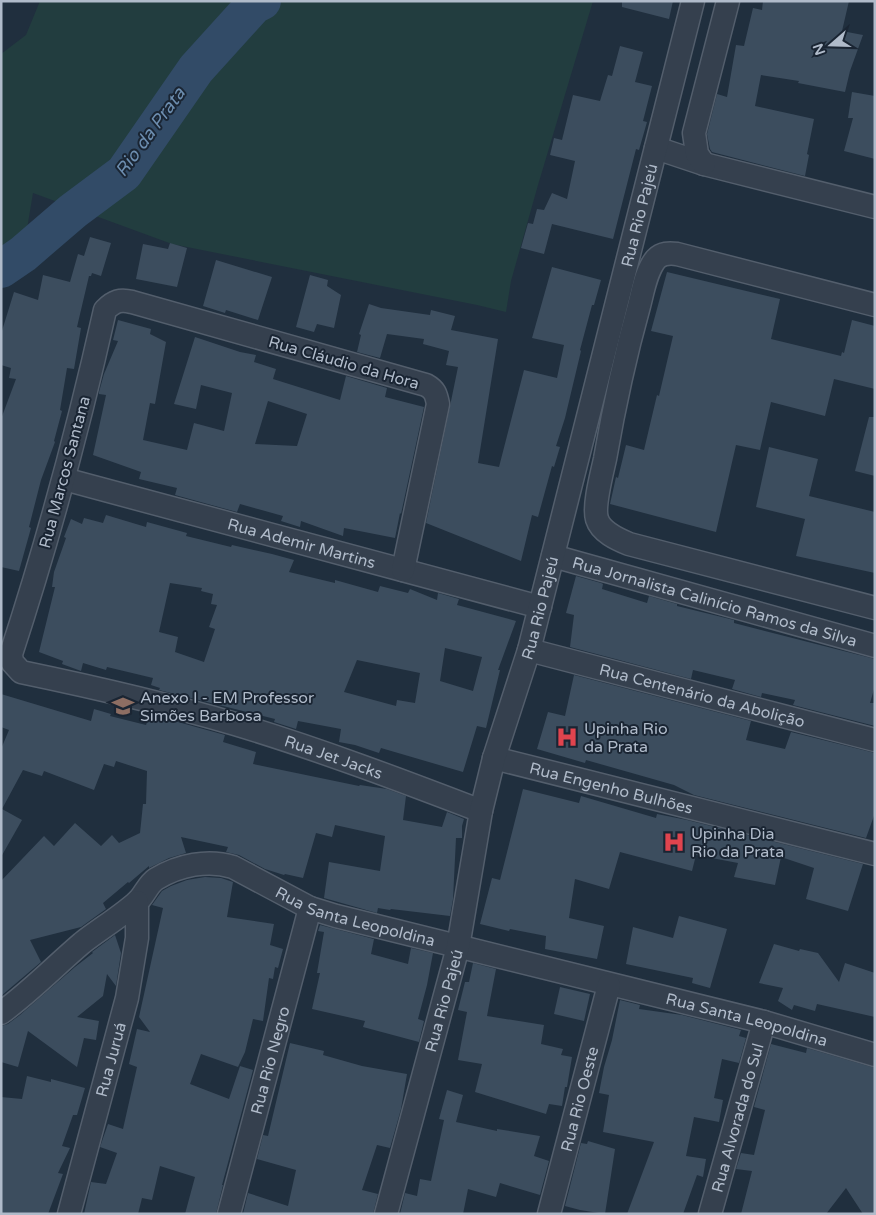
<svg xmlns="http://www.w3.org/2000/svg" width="876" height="1215" font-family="'Varela Round',sans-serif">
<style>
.green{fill:#223d3f}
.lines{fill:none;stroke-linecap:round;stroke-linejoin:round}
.river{stroke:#324b67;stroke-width:38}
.building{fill:#3c4d5e;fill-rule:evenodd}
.minor-casing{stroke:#535e6c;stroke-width:25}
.minor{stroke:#35404e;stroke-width:22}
.labels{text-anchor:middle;stroke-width:4;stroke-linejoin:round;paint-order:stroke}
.street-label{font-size:16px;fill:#b0bbca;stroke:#1a2533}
.poi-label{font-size:16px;fill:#b0bbca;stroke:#1a2533;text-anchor:start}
.water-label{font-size:18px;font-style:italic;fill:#6d8eb0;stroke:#1a2533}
</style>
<rect width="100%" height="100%" fill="#202f3e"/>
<path class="green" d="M40 1H593L538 185 511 281 506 312 477 305 172 244 33 193 26 235 1 250V54L26 35Z"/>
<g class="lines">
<path class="river" d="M1 269 23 254 73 211 124 173 196 69 254 5 262 1"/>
</g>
<g class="building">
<path d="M622 1H673L669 19 622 7Z"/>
<path d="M763 1H849L842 31 863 35 850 71 845 92 798 83 799 81 761 75 755 106 814 119 807 154 809 155 805 176 712 152 710 149 707 134 717 94 727 97 736 45 744 46 753 8 762 10Z"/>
<path d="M620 46 643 52 635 82 652 86 643 121 647 122 639 150 636 149 613 239 552 224 544 254 521 248 528 223 533 224 537 209 544 210 552 193 567 199 575 161 550 155 554 138 562 140 573 95 600 101 608 75 612 76Z"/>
<path d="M852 92 875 96V159L844 151 853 118H848Z"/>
<path d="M90 237 111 243 101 276 92 273 91 276H89L77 327 81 328 74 369 67 368 60 410 62 411 54 441 55 442 41 480 29 527 31 528 19 571 1 567V419L16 379 9 378 11 368 1 365V334L14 292 38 300 43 275 70 282 78 254 84 256Z"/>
<path d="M170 243 187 248 177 287 136 279 143 244 168 249Z"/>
<path d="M216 260 272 277 258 320 226 310 225 313 203 306Z"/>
<path d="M552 267 601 280 594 305H592L580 350 581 351 565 418 556 446 560 447 554 467 552 466 538 517 532 515 521 561 426 523 458 367 446 365 449 351 423 344 424 339 387 334 380 358 357 352 361 335 359 334 369 304 381 308 430 315 431 310 455 316 451 330 498 339 478 463 499 467 524 370 557 378 564 345 532 338Z"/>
<path d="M667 272 780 299 771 339 841 356 842 352 844 353 852 320 875 326V389L834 379 825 416 771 402 760 450 736 445 716 532 610 504 616 477 618 478 626 445 644 450 657 395 659 396 673 336 651 331Z"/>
<path d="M310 275 328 280 327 286 341 295 334 328 317 324 314 332 296 327Z"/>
<path d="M118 320 151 329 150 334 166 342 155 404 150 403 143 440 187 450 194 423 224 431 232 393 201 385 196 409 174 404 195 337 240 352 256 355 254 362 276 369 273 379 340 400 346 376 387 388 385 397 424 407 401 514 400 513 395 538 344 528 343 536 301 521 300 527 281 521 283 516 240 504 237 512 175 495 177 488 139 479 141 472 93 455 106 395 99 394V392L104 374 118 341 113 340ZM268 401 307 414 297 446 255 444Z"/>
<path d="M869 417H875V476L855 471Z"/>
<path d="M769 447 818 459 809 496 875 512V573L796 556 805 519 756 507Z"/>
<path d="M106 515 146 527 147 522 187 533 186 536 231 547 232 545 272 554 294 560 289 572 335 583V580L378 592 380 586 408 593 410 589 437 600 438 593 459 599 457 605 516 621 498 670H500L486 728 477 726 463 772 381 748 379 753 355 745 339 742 341 729 298 721 296 729 274 722 275 719 159 690 160 688 151 685 153 678 107 667 106 670 83 663 81 671 62 664 63 661 39 652 55 587H52L54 572 66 538 64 537 71 519 82 524 84 518 103 523ZM170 583 202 588 201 591 213 594 211 604 217 605 209 627 215 629 204 662 175 652 178 637 159 632ZM445 648 482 657 473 691 440 681ZM357 660 420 673 415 703 397 700 396 706 344 692Z"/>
<path d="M576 576 601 583 603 584 602 589 647 603 649 596 677 604V606L734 620V623L875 659V686L870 703H875V726L793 705 795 700 762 693 761 697 732 689 735 680 693 670 691 679 570 647 574 615 566 613Z"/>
<path d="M574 675 751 721 746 740 785 749 791 732 875 753V813L866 838 694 795 674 785 586 760 585 763 537 749 548 712 565 716Z"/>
<path d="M1 694 91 721 94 709 111 714 110 716 146 725 150 715 178 722 225 735 223 742 256 752 253 764 359 786 360 785 387 789 406 796 403 820 442 827 447 812 464 819 462 826V838H456L453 899 450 916 391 909 390 910 378 908 377 913 324 898 329 862 380 871 385 836 335 825 332 837 316 833 303 878 285 874 284 875 265 869 239 855 226 852 228 847 181 837 186 853 169 858 149 868V866L129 883 128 882 103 903 106 909 81 927 30 940 41 962 1 996V881L44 836 54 846 75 823 101 846 112 835 119 843 140 833 143 804H146L147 771 116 761 114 767 104 764 94 790 44 771 42 776 23 770 2 809 22 820 1 857V749L9 730 1 727Z"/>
<path d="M523 789 579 803 581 796 656 818 657 814 687 820 863 864 848 911 806 899 814 868 781 857 775 885 734 877 738 863 696 855 692 871 620 852 609 889 575 879 569 918 604 926 597 959 545 949 546 936 510 929 509 931 480 924 492 878 500 880Z"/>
<path d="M205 877 221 878 233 882 227 917 274 924 270 945 283 949 278 968 275 967 273 979 269 978 263 1021 253 1019 245 1052 238 1067 201 1054 190 1084 229 1099 240 1066 253 1070 222 1185H223L216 1214H185L195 1177 160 1166 152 1200 142 1198 138 1214H84L91 1182 106 1184 117 1153 100 1147 108 1124 123 1129 137 1067 129 1064 137 1029 150 1032 139 1017 163 908 152 905 162 891 171 886 187 880Z"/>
<path d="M679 916 727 929 710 988 692 983 693 978 626 964 633 927 673 938Z"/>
<path d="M320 925 374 939 371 954 408 964 411 948 433 953 427 985 418 1019 424 1021 419 1042 363 1027 365 1021 312 1009 320 973H317L324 932 318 931Z"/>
<path d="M115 935 121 953 116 986 107 974 103 996 77 1017 99 1021 96 1040 84 1038 77 1067 28 1031 18 1067 1 1062V1026L8 1024 20 1015 75 967 93 953 92 952Z"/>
<path d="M774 944 799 951 800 949 818 953 839 982 845 963 875 973V1017L817 1004 815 1011 794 1005 792 1010 778 1001 783 988 759 983Z"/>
<path d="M473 963 496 969 487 1016 544 1025 541 1044 563 1049 561 1055 572 1057 567 1087H565L562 1106 549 1104 546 1114 475 1092 482 1064 458 1060 467 1012 458 1010 465 982H469Z"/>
<path d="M560 987 590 994 584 1021 554 1014Z"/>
<path d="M620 1000 640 1005 639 1009 682 1015 741 1030 739 1036 746 1038 739 1063 722 1059 714 1098 723 1100 719 1122 694 1117 686 1156 706 1159 703 1177 697 1175 683 1214H627L654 1142 603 1132 609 1095 599 1093 604 1067 612 1040Z"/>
<path d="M290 1043 324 1051 323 1055 362 1066 407 1074 401 1109 390 1148 377 1145 362 1190 378 1194 373 1214H243L248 1193 288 1206 296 1170 257 1159 263 1135 268 1136Z"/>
<path d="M771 1044 806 1053 807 1048 875 1068V1214H863L846 1188 826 1214H741L752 1171 736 1169 741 1153 754 1155 765 1110 754 1107Z"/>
<path d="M27 1076 51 1082V1079L85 1088 77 1115H73L62 1146 70 1148 58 1173 63 1174 48 1214H1V1097L22 1099Z"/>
<path d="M447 1090 463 1095 456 1122 497 1131V1129L540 1136 534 1156 549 1161 540 1195 500 1183 496 1197 468 1189 463 1214H400L405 1193 417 1196 420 1179 431 1181 444 1120 439 1119Z"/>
<path d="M588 1141 615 1149 605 1214 580 1210 565 1206 581 1143 587 1144Z"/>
</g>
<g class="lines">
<g class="minor-casing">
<g id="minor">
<path d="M656 148 704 164 875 207"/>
<path d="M704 164 697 154 694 133 728 1"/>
<path d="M875 305 677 254C669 253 662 253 656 259 646 271 643 291 639 306 625 356 614 407 605 459 602 473 593 506 597 519 601 532 617 539 629 544L875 608"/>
<path id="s1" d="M64 479 540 607"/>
<path id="s2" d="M553 556 875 646"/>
<path id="s3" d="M403 570 438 404C436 394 435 390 426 385L132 302C120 299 114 301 105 310 79 426 48 541 11 654L12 662 21 672C93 687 164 703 235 724 318 749 400 780 481 811"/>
<path id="s4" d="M529 650 875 740"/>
<path id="s5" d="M494 758 875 854"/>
<path id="s6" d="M1 1013C30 992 55 966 82 943 100 929 120 917 137 902 144 896 148 884 156 879 179 865 208 859 233 867L310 908 336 916 764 1022 875 1055"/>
<path id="s7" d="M69 1214 127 998 137 938V902"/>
<path id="s8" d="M229 1214 310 908"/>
<path id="s9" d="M386 1214 458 947 481 811 494 758 529 650 693 1"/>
<path id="s10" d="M549 1214 609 985"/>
<path id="s11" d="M710 1214 764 1022"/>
</g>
</g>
<use href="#minor" class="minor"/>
</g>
<defs>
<g id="school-bare" transform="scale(1.725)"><path d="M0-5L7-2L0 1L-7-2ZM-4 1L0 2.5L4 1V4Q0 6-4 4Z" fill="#8d6e63" stroke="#1a2533" stroke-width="2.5" paint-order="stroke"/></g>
<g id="hospital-bare" transform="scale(1.725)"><path d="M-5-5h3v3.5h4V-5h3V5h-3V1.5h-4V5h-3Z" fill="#e0444e" stroke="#1a2533" stroke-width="2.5" paint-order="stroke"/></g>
</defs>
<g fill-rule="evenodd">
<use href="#school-bare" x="123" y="706"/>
<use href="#hospital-bare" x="567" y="737"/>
<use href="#hospital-bare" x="674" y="842"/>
</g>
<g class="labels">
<g class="street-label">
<text dy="6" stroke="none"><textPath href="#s9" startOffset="1031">Rua Rio Pajeú</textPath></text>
<text transform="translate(344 362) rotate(16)" y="6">Rua Cláudio da Hora</text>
<text transform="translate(64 472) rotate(-75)" y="6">Rua Marcos Santana</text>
<text dy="6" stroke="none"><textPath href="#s1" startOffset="246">Rua Ademir Martins</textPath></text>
<text dy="6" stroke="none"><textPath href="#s2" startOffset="168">Rua Jornalista Calinício Ramos da Silva</textPath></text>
<text dy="6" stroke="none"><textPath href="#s9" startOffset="626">Rua Rio Pajeú</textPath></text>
<text dy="6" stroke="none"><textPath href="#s4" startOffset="179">Rua Centenário da Abolição</textPath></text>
<text dy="6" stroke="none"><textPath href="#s3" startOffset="1231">Rua Jet Jacks</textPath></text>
<text dy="6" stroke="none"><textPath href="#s5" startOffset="121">Rua Engenho Bulhões</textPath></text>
<text dy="6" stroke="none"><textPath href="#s6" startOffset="419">Rua Santa Leopoldina</textPath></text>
<text dy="6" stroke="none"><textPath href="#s9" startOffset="221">Rua Rio Pajeú</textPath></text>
<text dy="6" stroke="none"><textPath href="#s6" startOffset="824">Rua Santa Leopoldina</textPath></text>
<text dy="6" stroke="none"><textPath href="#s7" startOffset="160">Rua Juruá</textPath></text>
<text dy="6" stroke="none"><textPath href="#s8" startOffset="159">Rua Rio Negro</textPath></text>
<text dy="6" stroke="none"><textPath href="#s10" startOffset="119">Rua Rio Oeste</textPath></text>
<text dy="6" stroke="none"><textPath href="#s11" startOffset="100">Rua Alvorada do Sul</textPath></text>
</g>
<g class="poi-label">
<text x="140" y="703">Anexo I - EM Professor<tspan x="140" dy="18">Simões Barbosa</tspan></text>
<text x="584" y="734">Upinha Rio<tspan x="584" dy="18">da Prata</tspan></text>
<text x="691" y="839">Upinha Dia<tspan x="691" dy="18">Rio da Prata</tspan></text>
</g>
<g class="water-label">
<text transform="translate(150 132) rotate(-54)" y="6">Rio da Prata</text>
</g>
</g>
<rect width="876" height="1215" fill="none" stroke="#b0bbca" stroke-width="5"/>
<g transform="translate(831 45) rotate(250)" stroke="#1a2533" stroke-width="4" paint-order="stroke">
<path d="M0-4L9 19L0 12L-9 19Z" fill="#b0bbca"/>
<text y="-8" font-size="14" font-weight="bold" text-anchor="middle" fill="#b0bbca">N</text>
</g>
</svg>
